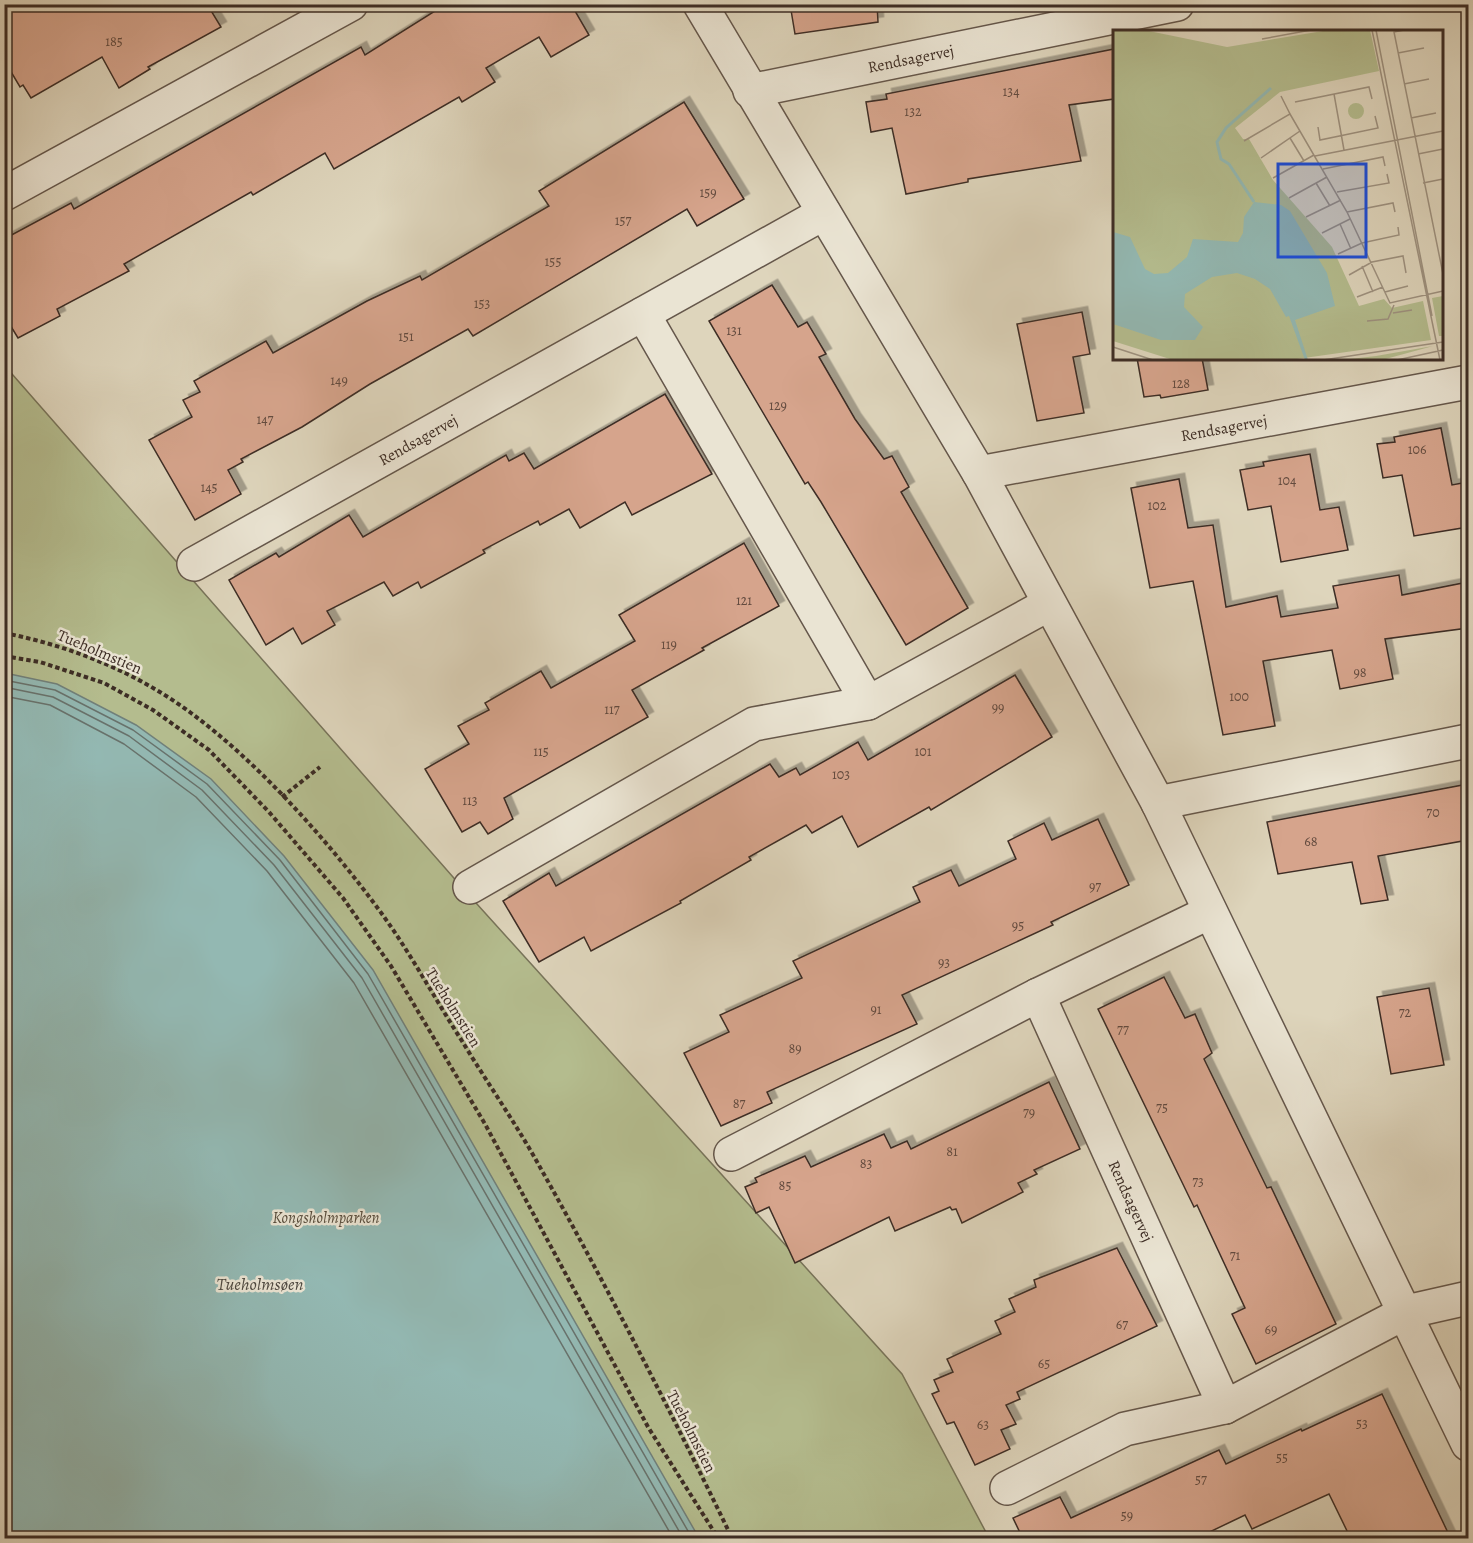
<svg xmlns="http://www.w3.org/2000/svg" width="1473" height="1543" font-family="Alegreya,serif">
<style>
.green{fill:#b4bc8e;stroke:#78745a;stroke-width:1.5}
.water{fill:#93b8b2;stroke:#71807a;stroke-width:1.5}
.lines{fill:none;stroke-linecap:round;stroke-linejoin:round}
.shore{stroke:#68726c;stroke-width:1.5}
.building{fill:#d6a48c;stroke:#3d2d25;stroke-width:1.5;filter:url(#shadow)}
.minor-casing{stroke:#65574b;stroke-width:36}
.path{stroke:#3d2d25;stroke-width:4;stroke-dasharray:4.5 3;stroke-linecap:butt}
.minor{stroke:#eae4d3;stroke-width:33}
.labels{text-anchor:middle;stroke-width:5;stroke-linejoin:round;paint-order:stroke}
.number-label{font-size:14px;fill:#634b3f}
.street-label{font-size:16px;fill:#3d2d25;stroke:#eae4d3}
.park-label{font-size:16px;font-style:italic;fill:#554a3a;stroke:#eae4d3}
.water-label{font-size:18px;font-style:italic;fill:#4e4941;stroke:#eae4d3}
.inset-river{fill:none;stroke:#93b8b2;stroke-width:3}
.inset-road{fill:none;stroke:#9e9280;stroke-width:1.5}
.view{fill:#1d4ed8;fill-opacity:0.15;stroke:#1d4ed8;stroke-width:3}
.inset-edge{fill:none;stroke:#3d2d25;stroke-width:3}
</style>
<defs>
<filter id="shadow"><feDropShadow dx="5.5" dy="-5.5" stdDeviation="0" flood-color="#0004"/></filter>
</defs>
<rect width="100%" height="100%" fill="#ded5bc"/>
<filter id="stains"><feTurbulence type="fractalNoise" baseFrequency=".00333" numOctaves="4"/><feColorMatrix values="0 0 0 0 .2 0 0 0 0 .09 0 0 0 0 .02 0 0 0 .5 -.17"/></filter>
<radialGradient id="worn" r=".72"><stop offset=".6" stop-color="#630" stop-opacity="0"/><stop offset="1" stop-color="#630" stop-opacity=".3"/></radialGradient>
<path class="green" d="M5 366 467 893 902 1374 989 1538H5Z"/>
<path class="water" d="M5 673 57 684 136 725 211 779 284 856 373 970 699 1538H5Z"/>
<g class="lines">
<g class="shore">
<path d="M4 680 55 690 133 730 207 784 280 860 368 974 692 1538"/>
<path d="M4 687 53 697 129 736 202 790 274 865 362 978 683 1538"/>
<path d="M4 696 50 705 124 744 196 797 267 871 354 983 673 1538"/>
</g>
</g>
<g class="building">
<path d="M15 4H207L221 27 148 67 150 69 119 88 102 57 31 98 23 85 20 87 4 60V11Z"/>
<path d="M446 4H571L589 35 551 57 539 37 486 68 495 82 462 102 459 97 334 169 325 153 253 195 251 192 124 264 129 271 57 309 60 316 18 338 4 315V239L71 203 74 209 361 47 365 55Z"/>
<path d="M790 4H877L878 22 795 34Z"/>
<path d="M1114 49V99L1069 105 1081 161 968 179V182L906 194 892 128 871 132 866 102 887 99 886 94Z"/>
<path d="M684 102 744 199 697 226 687 209 473 336 468 329 370 384 302 427 241 459 243 462 228 470 241 494 195 520 149 440 192 417 183 400 200 392 194 381 266 341 273 353 367 301 420 276 422 280 549 206 539 191Z"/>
<path d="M772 285 798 327 807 322 826 354 819 357 855 419 884 459 892 456 909 487 901 492 968 608 906 645 821 502 808 482 805 484 709 321Z"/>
<path d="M1082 312 1090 354 1073 357 1084 413 1037 421 1017 324Z"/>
<path d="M1137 358H1202L1208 390 1161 398 1160 395 1144 397Z"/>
<path d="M665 394 712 474 632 515 625 502 580 528 569 509 540 525 538 521 483 550 485 553 421 588 418 582 393 596 384 582 327 611 335 625 302 644 293 628 266 645 229 580 276 553 279 557 349 515 363 537 506 455 509 461 524 453 534 469Z"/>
<path d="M1441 428 1452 485 1468 482V527L1414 536 1402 475 1383 478 1377 444 1395 442 1394 437Z"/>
<path d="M1310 454 1320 510 1339 507 1348 550 1281 562 1271 506 1248 510 1240 470 1264 466 1263 462Z"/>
<path d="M1179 479 1188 528 1213 525 1226 607 1277 596 1281 617 1338 608 1333 586 1399 575 1402 595 1468 582V628L1385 639 1393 679 1340 689 1332 650 1263 661 1275 726 1223 735 1193 581 1150 588 1131 488Z"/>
<path d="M744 543 779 606 702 648 704 650 632 690 648 717 504 798 513 819 488 834 480 822 462 832 425 769 469 744 458 726 489 710 485 703 541 671 551 688 635 641 619 615Z"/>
<path d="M1015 675 1052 737 931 810 929 807 858 847 842 816 812 833 806 825 749 857 751 860 680 901 681 903 591 951 584 937 539 962 503 901 549 873 556 886 770 764 779 777 796 768 800 775 858 742 868 760Z"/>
<path d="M1468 784V840L1378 856 1388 900 1361 904 1352 862 1278 874 1267 822Z"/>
<path d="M1098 819 1129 885 1051 922 1053 925 902 995 917 1024 767 1092 772 1103 721 1126 684 1053 729 1032 720 1015 802 978 793 961 920 902 913 887 951 870 959 886 1016 859 1008 841 1044 823 1052 840Z"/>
<path d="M1164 977 1185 1018 1195 1014 1212 1053 1204 1059 1267 1188 1271 1187 1336 1324 1256 1364 1232 1314 1245 1308 1197 1205 1194 1207 1098 1009Z"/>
<path d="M1429 988 1444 1065 1391 1074 1377 997Z"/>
<path d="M1049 1082 1080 1149 1034 1170 1037 1174 1018 1183 1023 1192 962 1223 956 1209 952 1210 950 1207 895 1231 889 1217 795 1263 769 1207 756 1213 745 1187 757 1182 755 1178 805 1156 811 1167 884 1134 891 1148 907 1141 911 1149Z"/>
<path d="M1117 1248 1157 1326 1017 1392 1020 1399 1006 1405 1016 1424 1001 1430 1010 1449 975 1465 954 1422 947 1424 932 1394 939 1391 934 1380 953 1372 947 1359 1001 1334 995 1321 1015 1312 1009 1299 1036 1287 1034 1280Z"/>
<path d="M1382 1394 1451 1539H1351L1329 1494 1252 1529 1245 1515 1195 1539H1023L1013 1518 1060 1497 1071 1518 1219 1450 1226 1464 1301 1429 1302 1431Z"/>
</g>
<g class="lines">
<g class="minor-casing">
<g id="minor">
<path d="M700 4 979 473 1158 803 1468 1444"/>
<path id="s1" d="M750 91 1177 4"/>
<path d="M4 194 351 4"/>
<path d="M643 314 868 703"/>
<path id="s2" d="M979 473 1468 382"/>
<path id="s3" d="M194 564 824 213"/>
<path d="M1158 803 1468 741"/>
<path d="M470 887 754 724 868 703 1049 604"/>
<path id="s4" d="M1038 995 1225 1407"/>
<path d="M731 1154 1038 995 1210 912"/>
<path d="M1007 1488 1125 1429 1225 1407 1406 1312 1468 1298"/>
</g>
</g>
<g class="path">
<path d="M4 633C71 646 136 672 191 713 260 764 331 844 382 914 411 954 435 999 462 1041 488 1084 517 1125 541 1169 609 1290 672 1414 732 1538"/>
<path d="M4 656 40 662 104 683 153 710 209 750 269 812 343 898 391 966 485 1124 648 1427 718 1538"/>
<path d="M282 797 320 767"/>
</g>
<use href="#minor" class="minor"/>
</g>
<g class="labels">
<g class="number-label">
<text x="114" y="46">185</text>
<text x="1011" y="96">134</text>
<text x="913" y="116">132</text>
<text x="708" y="197">159</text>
<text x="623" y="225">157</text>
<text x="553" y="266">155</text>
<text x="482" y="308">153</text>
<text x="734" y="335">131</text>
<text x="406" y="341">151</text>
<text x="339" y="385">149</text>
<text x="1181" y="388">128</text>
<text x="778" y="410">129</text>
<text x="265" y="424">147</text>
<text x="1417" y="454">106</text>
<text x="1287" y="485">104</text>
<text x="209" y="492">145</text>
<text x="1157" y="510">102</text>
<text x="744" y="605">121</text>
<text x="669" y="649">119</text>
<text x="1360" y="677">98</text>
<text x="1239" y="701">100</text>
<text x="998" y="712">99</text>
<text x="612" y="714">117</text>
<text x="541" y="756">115</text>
<text x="923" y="756">101</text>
<text x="841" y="779">103</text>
<text x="470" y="805">113</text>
<text x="1433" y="817">70</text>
<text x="1311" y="846">68</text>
<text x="1095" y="891">97</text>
<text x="1018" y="930">95</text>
<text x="944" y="967">93</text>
<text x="876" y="1014">91</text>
<text x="1405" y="1017">72</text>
<text x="1123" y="1034">77</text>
<text x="795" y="1053">89</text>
<text x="739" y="1108">87</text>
<text x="1162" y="1112">75</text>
<text x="1029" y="1117">79</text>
<text x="952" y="1156">81</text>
<text x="866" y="1168">83</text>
<text x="1198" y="1186">73</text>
<text x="785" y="1190">85</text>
<text x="1235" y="1260">71</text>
<text x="1122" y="1329">67</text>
<text x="1271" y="1334">69</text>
<text x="1044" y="1368">65</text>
<text x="1362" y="1428">53</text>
<text x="983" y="1429">63</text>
<text x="1282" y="1462">55</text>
<text x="1201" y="1484">57</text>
<text x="1127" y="1520">59</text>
</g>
<g class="street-label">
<text dy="6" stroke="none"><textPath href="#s1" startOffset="164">Rendsagervej</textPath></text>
<text dy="6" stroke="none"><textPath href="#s2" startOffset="249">Rendsagervej</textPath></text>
<text dy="6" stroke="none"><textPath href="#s3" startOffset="256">Rendsagervej</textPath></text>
<text transform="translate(100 651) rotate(23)" y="6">Tueholmstien</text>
<text transform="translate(454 1007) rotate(58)" y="6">Tueholmstien</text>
<text dy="6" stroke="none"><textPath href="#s4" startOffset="226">Rendsagervej</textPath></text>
<text transform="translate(692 1431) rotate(63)" y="6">Tueholmstien</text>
</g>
<g class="park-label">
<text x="326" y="1223">Kongsholmparken</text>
</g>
<g class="water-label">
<text x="260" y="1290">Tueholmsøen</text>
</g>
</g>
<g transform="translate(1113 30)">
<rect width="330" height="330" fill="#ded5bc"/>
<path d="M0 0H31L114 17 216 0H257L266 41 167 62 122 98 130 109H136L160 150 219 217 246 276 271 269 279 278 310 271 318 310 177 330H60L0 311ZM235 81a8 8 0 1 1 16 0a8 8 0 1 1-16 0ZM330 266V306H326L319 268ZM320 316 269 330H228L263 326Z" fill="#b4bc8e"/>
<path d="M141 172 168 175 177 181 214 243 222 276 182 290 195 330H192L176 286 173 287 157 259 142 249 124 243 99 247 72 264 71 277 90 297 82 310H48L0 294V202L17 207 32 239 41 244 55 243 74 227 80 209 125 212 130 203 131 187Z" fill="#93b8b2"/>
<path class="inset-river" d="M141 172 116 134 108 129 104 112 113 98 158 58M70 237 83 252"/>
<path class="inset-road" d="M259 0 327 330M263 0 319 286M291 0 281 2 330 244M149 9 198 0M285 23 311 18M291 54 316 49M221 64 231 120M182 72 256 57 259 69M177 84 234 182 277 273 330 261M298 88 323 83M205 97 207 110 265 98 262 86M177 108 191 131M131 111 177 84 168 66M305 124 330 119M202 126 330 101M148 128 187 101M210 139 270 127 272 136M160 148 201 125M203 153 217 176M310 153 330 149M224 162 276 153 274 144M176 168 214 147M234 182 280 173 282 182M193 187 228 170M227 194 238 219M209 203 237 189M225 224 249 213 286 205 285 197M249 236 260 262M236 245 259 232 290 226 293 243M272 262 295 256M244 267 270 257M280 283 299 280M254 291 275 289 281 275M0 317 40 330M210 330 330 312M284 330 330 320"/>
<path class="view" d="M165 134H253V227H165Z"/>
<rect width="330" height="330" class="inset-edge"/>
</g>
<rect width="1473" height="1543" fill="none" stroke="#ded5bc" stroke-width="24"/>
<rect x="6" y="6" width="1461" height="1531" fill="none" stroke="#3d2d25" stroke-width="3"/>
<rect x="12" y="12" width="1449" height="1519" fill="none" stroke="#3d2d25" stroke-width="1.5"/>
<rect width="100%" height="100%" filter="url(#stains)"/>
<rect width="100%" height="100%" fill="url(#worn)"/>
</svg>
